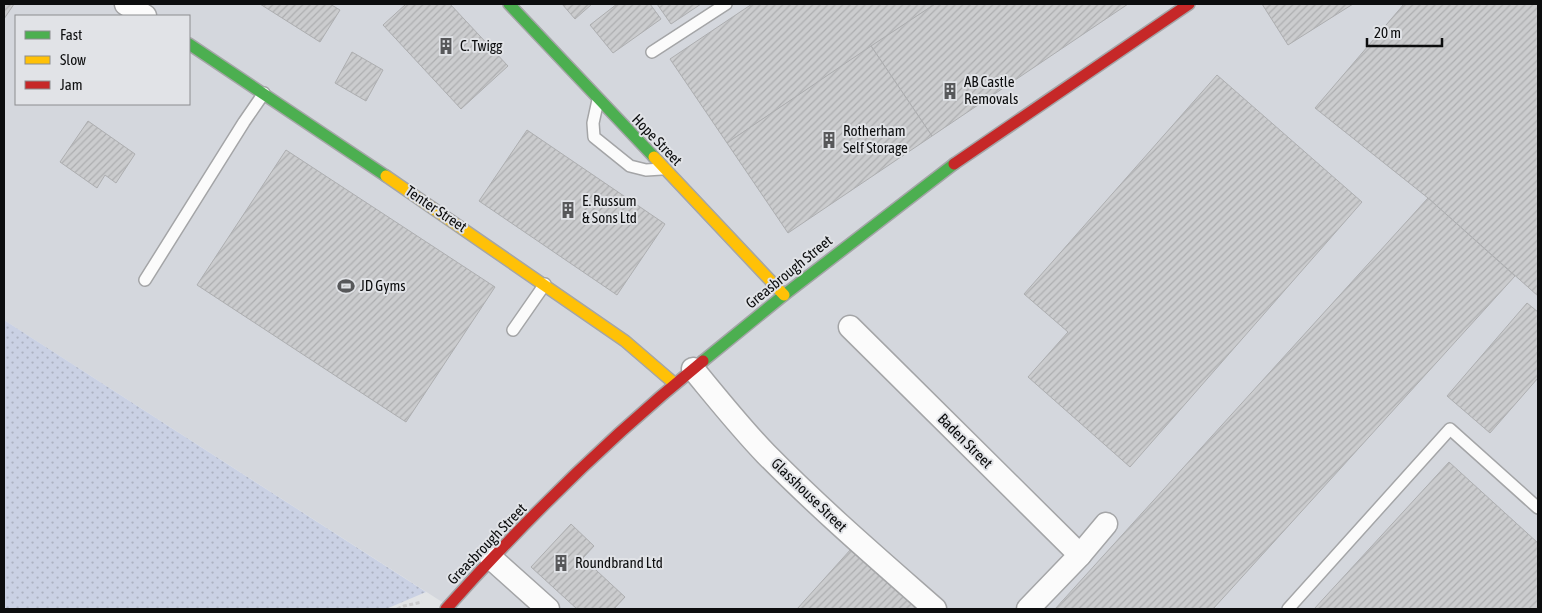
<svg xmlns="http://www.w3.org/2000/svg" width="1542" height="613" font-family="'Asap Condensed',sans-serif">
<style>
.built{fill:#d4d7dd;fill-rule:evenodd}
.grass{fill:url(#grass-dots)}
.building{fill:url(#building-hatch);stroke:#adaeb0}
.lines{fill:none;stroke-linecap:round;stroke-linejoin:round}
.lane-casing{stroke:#a4a5a7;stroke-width:14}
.street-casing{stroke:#a4a5a7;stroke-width:25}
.fast-casing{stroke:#a4a5a7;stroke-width:14}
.slow-casing{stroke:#a4a5a7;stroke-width:14}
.jam-casing{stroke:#a4a5a7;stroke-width:14}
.path{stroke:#cbcbcc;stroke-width:3;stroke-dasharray:4 2.5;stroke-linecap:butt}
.lane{stroke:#fbfbfb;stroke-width:11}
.street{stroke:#fbfbfb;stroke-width:22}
.fast{stroke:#4caf50;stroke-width:11}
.slow{stroke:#ffc107;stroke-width:11}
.jam{stroke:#c62828;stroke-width:11}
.labels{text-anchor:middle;stroke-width:4;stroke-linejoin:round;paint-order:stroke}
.poi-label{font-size:15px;fill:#0c0d0e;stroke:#e1e3e7;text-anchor:start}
.street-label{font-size:15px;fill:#0c0d0e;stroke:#e1e3e7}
</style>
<defs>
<pattern id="grass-dots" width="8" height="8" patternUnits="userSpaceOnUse" patternTransform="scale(1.25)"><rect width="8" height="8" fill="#cad1e4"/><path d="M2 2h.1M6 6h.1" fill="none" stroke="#acb2c2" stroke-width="1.8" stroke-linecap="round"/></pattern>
<pattern id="building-hatch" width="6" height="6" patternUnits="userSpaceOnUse" patternTransform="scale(1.25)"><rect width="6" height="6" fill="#cbccce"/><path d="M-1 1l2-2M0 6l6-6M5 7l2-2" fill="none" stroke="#adaeb0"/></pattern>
</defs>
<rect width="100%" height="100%" fill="#e2e4e6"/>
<path class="built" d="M4 4H1538V609H453L4 320ZM16 16H189V104H16Z"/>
<path class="grass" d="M4 320 426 592 386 609H4Z"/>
<g class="building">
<path d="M4 4H14L4 19Z"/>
<path d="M260 4H330L340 10 320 42Z"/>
<path d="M406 4H450L508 66 461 109 383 25Z"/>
<path d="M562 4H592L575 19Z"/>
<path d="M617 4H650L661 19 613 53 590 25Z"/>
<path d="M657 4H701L671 24Z"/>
<path d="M752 4H935L727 143 670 59Z"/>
<path d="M935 4H1128L932 136 871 46Z"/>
<path d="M1262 4H1353L1288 45Z"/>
<path d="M1404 4H1538V296L1428 198 1315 108Z"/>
<path d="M871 46 932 136 788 233 727 143Z"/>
<path d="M352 52 383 70 366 101 335 83Z"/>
<path d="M1217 75 1362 202 1130 467 1028 377 1068 332 1024 294Z"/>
<path d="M88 121 135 154 116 183 105 175 97 188 60 162Z"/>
<path d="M527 130 665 224 617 295 479 201Z"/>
<path d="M286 150 495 287 406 422 197 285Z"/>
<path d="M1428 198 1515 276 1213 609H1055Z"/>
<path d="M1527 303 1538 312V351L1537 353 1538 354V378L1490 433 1447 396Z"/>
<path d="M1449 462 1538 543V609H1314Z"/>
<path d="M571 524 594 546 583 558 625 597 614 609H577L531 567Z"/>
<path d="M851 549 917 609H797Z"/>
</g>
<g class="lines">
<g class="lane-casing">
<g id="lane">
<path d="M652 52 726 4"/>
<path d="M598 100 593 123 594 137 630 166 646 170 662 169"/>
<path d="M145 280 244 122 264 93"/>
<path d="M513 330 545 284"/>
<path d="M1288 609 1450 429 1538 508"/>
</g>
</g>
<g class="street-casing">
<g id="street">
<path d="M126 4 145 16"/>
<path d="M850 327 1080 555"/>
<path d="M693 369C717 398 740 427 766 454 819 508 877 558 935 609"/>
<path d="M491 558 548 609"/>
<path d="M1028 609 1080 555 1106 524"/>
</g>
</g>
<g class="fast-casing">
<g id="fast">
<path d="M509 4 654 157"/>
<path d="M189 44 386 176"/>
<path d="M703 361 784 295 954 164"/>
</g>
</g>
<g class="slow-casing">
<g id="slow">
<path d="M654 157 784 295"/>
<path d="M386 176 625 341 675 384"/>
</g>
</g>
<g class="jam-casing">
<g id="jam">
<path d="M954 164 1189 4"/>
<path d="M446 609C525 520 611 436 703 361"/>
</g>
</g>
<path class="path" d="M397 609 404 606 422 602"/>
<use href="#lane" class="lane"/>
<use href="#street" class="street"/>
<use href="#fast" class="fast"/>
<use href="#slow" class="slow"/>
<use href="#jam" class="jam"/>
</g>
<defs>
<g id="building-bare" transform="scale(1.35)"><path d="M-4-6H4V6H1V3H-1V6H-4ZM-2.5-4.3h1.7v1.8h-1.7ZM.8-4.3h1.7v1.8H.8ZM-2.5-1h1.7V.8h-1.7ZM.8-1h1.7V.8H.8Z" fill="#57585a" stroke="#e1e3e7" stroke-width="2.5" paint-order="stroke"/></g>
<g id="stadium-bare" transform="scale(1.35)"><path d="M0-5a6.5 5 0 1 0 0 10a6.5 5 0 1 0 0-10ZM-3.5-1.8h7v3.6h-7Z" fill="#57585a" stroke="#e1e3e7" stroke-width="2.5" paint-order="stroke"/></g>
</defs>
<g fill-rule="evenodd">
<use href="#building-bare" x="446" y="46"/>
<use href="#building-bare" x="950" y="91"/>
<use href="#building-bare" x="829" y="140"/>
<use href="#building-bare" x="568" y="210"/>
<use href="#stadium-bare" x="346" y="286"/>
<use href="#building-bare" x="561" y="563"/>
</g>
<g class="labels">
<g class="poi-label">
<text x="460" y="51">C. Twigg</text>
<text x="964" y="87">AB Castle<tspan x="964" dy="17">Removals</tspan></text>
<text x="843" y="136">Rotherham<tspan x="843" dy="17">Self Storage</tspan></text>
<text x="582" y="206">E. Russum<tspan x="582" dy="17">&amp; Sons Ltd</tspan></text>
<text x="360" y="291">JD Gyms</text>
<text x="575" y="568">Roundbrand Ltd</text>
</g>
<g class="street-label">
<text transform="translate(657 140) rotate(46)" y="5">Hope Street</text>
<text transform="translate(436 209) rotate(34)" y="5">Tenter Street</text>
<text transform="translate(789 272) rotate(-39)" y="5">Greasbrough Street</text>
<text transform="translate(965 441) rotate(45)" y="5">Baden Street</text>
<text transform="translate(809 495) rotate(44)" y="5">Glasshouse Street</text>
<text transform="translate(487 544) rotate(-46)" y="5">Greasbrough Street</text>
</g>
</g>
<rect width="1542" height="613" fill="none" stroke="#0c0d0e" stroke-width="10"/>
<rect x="15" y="15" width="175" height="90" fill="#e1e3e7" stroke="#8c8d90"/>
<rect x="25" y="31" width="25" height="8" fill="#4caf50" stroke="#8c8d90"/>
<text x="60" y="40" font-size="15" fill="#0c0d0e">Fast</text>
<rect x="25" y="56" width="25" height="8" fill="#ffc107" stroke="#8c8d90"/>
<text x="60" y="65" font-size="15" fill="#0c0d0e">Slow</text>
<rect x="25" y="81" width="25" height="8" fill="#c62828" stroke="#8c8d90"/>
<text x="60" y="90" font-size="15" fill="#0c0d0e">Jam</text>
<path d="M1367 38v8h75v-8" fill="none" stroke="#0c0d0e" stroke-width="2.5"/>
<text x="1374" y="38" font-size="15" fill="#0c0d0e" stroke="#e1e3e7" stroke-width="4" paint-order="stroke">20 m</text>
</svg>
